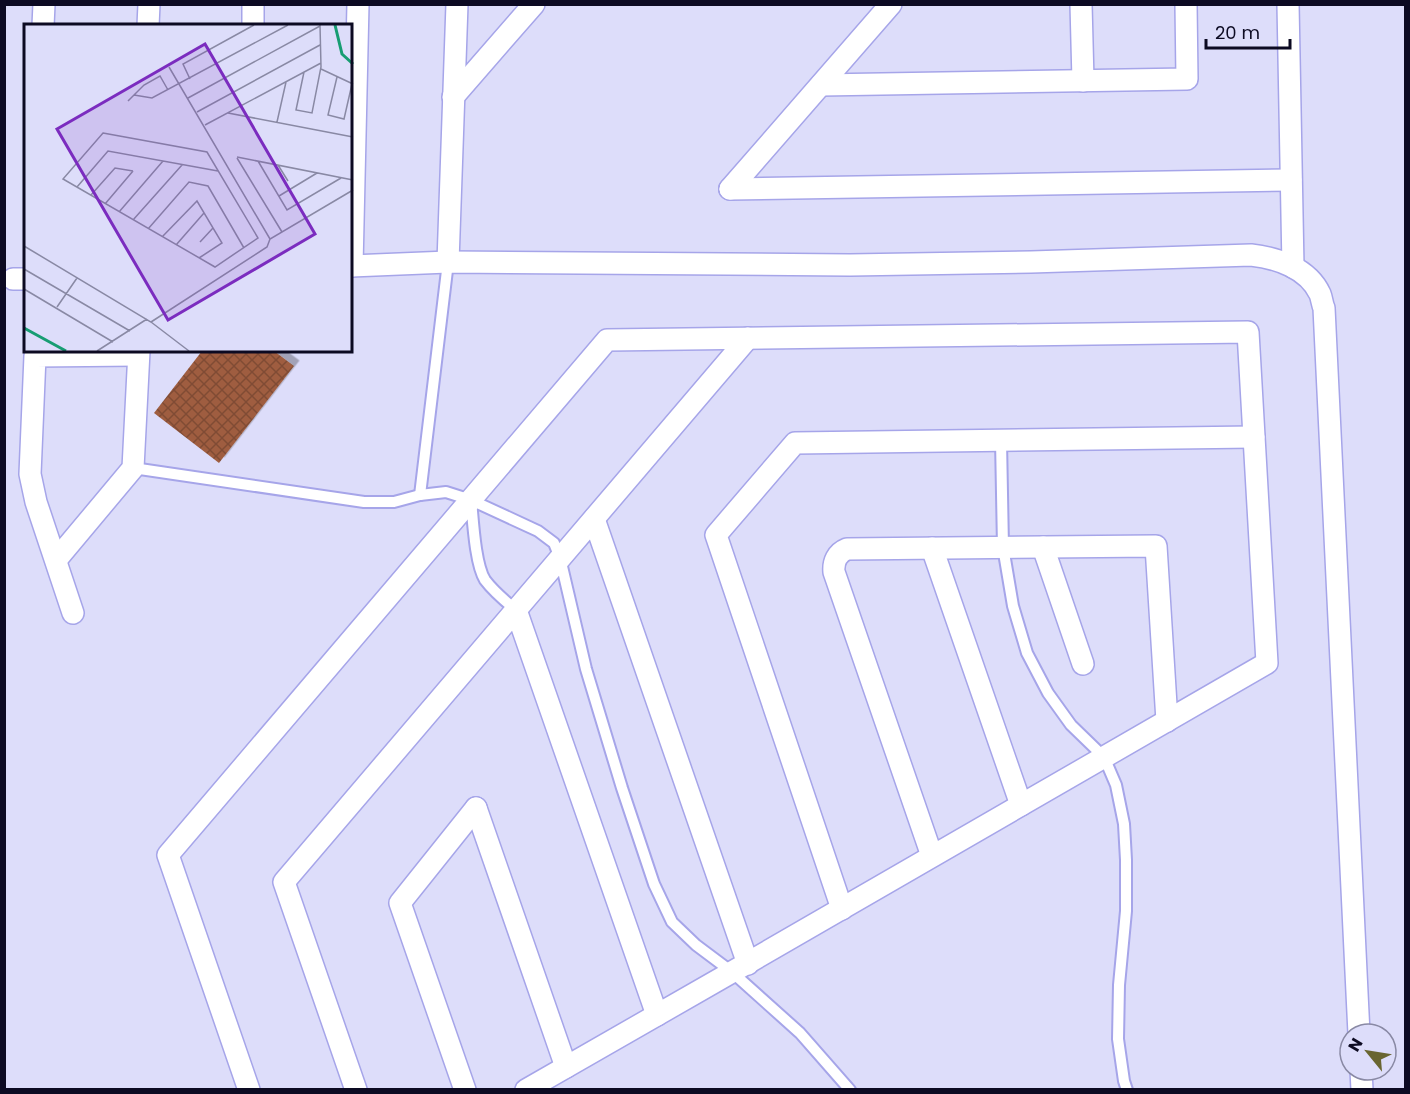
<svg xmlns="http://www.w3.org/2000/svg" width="1410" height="1094" font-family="Poppins,sans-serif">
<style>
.building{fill:url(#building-cross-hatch);filter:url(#shadow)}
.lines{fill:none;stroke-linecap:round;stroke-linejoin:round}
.lane-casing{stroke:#a6a5e9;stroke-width:14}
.street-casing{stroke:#a6a5e9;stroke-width:24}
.lane{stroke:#fff;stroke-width:10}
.street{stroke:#fff;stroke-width:21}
.inset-river{fill:none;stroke:#179d72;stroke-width:3}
.inset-road{fill:none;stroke:#8989a4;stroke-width:1.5}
.view{fill:#7b2cbf;fill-opacity:0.15;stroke:#7b2cbf;stroke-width:3}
.inset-edge{fill:none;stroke:#0c0a22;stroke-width:3}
</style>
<defs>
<pattern id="building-cross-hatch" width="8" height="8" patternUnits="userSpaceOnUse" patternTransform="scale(1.5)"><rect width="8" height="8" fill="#9f5d3f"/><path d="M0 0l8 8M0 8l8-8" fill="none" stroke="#804b34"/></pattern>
<filter id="shadow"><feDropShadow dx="5.5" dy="-5.5" stdDeviation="0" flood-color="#0004"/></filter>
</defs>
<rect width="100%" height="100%" fill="#ddddfa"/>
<path class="building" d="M202 351H274L294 366 219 463 154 413Z"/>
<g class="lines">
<g class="lane-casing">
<g id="lane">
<path d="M1001 440 1003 547 1013 606 1027 653 1048 693 1071 725 1104 757 1116 785 1124 824 1126 860V911L1119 985 1118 1039 1124 1081 1127 1090"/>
<path d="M133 468 364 502H394L420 495 446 492 471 500 538 531 554 543 560 558 586 669 622 788 654 884 672 922 696 945 732 972 800 1033 850 1090"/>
<path d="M420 495 448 262"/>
<path d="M471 500C473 520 475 564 485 580 494 592 505 601 516 610"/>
</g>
</g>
<g class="street-casing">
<g id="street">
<path d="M1081 4 1083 81"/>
<path d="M1288 4 1293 267"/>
<path d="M43 26 44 4"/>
<path d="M148 26 149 4"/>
<path d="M253 26V4"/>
<path d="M821 85 1187 79 1186 4"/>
<path d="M453 97 534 4"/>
<path d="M730 189 1291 180"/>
<path d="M730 189 891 4"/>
<path d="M448 262 457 4"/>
<path d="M351 266 448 262 850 265 1031 262 1251 255C1277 258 1308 268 1320 294 1322 299 1322 304 1324 308L1359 1034"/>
<path d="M352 266 358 4"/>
<path d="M13 279H26"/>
<path d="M594 519 748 964"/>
<path d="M1043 547 1083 664"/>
<path d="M932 548 1021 805"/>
<path d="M56 560 133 468 139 351"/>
<path d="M516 610 657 1015"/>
<path d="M73 613 36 502 30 474 35 356 138 355"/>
<path d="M476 808 566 1067"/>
<path d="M932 856 834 572C833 562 837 553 847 549L1156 546 1167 721"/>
<path d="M842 909 716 535 795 443 1254 437"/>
<path d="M1361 1070 1362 1090"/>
<path d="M249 1090 168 855 607 340 1248 332 1267 663 732 972 526 1090"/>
<path d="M356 1090 284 882 748 338"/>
<path d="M465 1090 400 903 476 808"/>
</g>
</g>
<use href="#lane" class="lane"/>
<use href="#street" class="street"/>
</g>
<g transform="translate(24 24)">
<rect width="328" height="328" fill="#ddddfa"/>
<path class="inset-river" d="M311 1 318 30 329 40M0 304 42 327"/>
<path class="inset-road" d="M145 43 246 215M297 45 329 60M280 48 272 86 288 89 297 43 296 1M313 53 304 91 320 95 328 60M166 55 159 40 230 1M110 71 128 74 264 1M164 74 296 2M104 77 120 61 136 52 144 66M173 88 296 21M204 89 329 113M253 98 262 58M181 101 297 39M79 109 183 128 234 214 191 243 39 155ZM213 133 329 156M213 134 258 208M234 137 263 186 317 154M254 141 264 157M53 163 84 127 194 147M67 171 91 144 109 147M255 172 293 149M81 180 109 147M95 188 139 137M109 196 158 141M124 205 165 158 184 162 220 224M138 213 173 177 198 219 175 234M176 218 189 204M152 221 180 189M0 222 127 298 165 327M0 245 106 307M0 265 89 318M33 283 53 254M127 298 243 223 246 215 329 166M73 327 123 295"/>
<path class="view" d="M181 20 291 210 144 296 33 105Z"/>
<rect width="328" height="328" class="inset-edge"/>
</g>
<rect width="1410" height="1094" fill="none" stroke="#0c0a22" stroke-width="12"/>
<g transform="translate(1368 1052) rotate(300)"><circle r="28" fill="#ddddfa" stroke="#8989a4" stroke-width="1.5"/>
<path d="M0-4.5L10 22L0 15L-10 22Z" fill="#696531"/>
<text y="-9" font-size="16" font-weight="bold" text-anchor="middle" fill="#0c0a22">N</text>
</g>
<path d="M1206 39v9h84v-9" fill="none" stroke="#0c0a22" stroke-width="3"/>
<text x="1215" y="39" font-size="18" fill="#0c0a22" stroke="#ddddfa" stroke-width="4.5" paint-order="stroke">20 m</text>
</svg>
